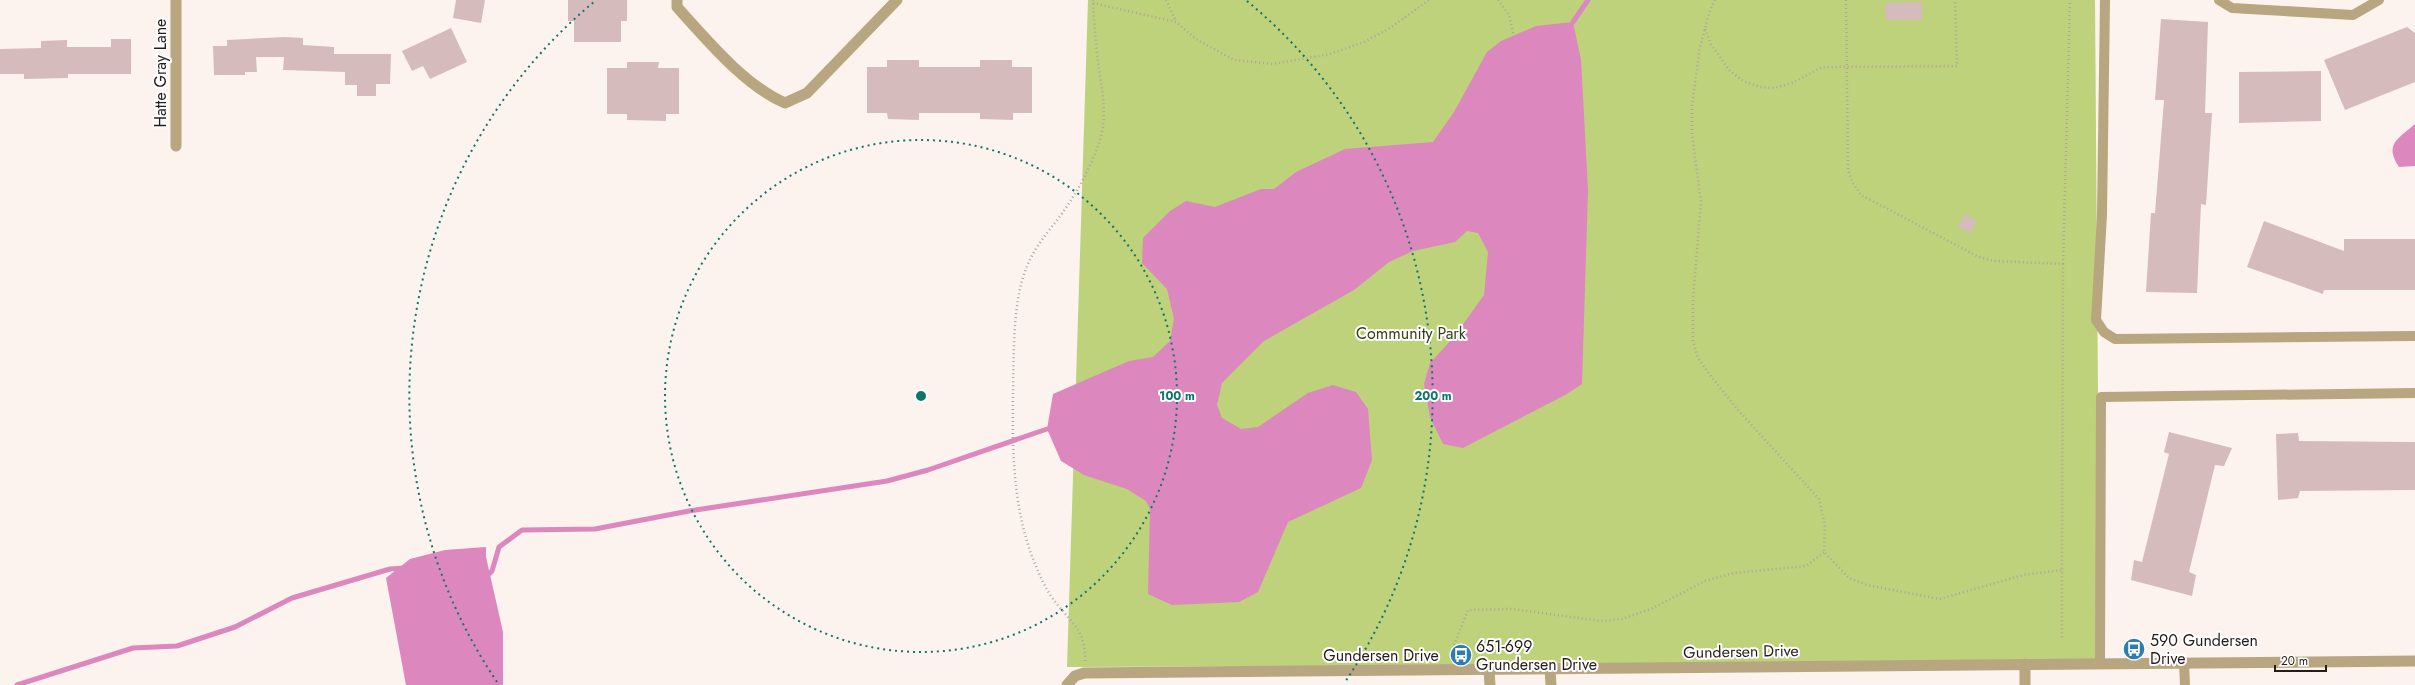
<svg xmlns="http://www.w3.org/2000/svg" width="2415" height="685" font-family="Jost,sans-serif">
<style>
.green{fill:#bed17b}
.water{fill:#dc87bd}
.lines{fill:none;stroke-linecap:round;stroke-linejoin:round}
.stream{stroke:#dc87bd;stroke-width:5}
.building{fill:#d6bbbc}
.path{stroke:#aea5a1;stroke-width:2.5;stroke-dasharray:1 3;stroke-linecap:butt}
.service{stroke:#b8a680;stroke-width:10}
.minor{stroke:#b8a680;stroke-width:11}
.ring{fill:none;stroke:#0f766e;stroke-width:2;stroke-dasharray:2 4}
.labels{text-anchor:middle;stroke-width:4;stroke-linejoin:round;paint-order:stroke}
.street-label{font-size:16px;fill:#261d19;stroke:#fff}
.park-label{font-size:16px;fill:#373f17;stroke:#fff}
.poi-label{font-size:16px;fill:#261d19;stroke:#fff;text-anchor:start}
.centre{fill:#0f766e;stroke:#fff;stroke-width:2}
.ring-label{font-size:12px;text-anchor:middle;font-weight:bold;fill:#0f766e;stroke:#fff;stroke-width:4;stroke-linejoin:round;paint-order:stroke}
</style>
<rect width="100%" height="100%" fill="#fcf3ee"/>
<path class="green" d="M1088 0H2095L2100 663 1067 667Z"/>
<g class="water">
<path d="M1573 22 1581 60 1588 190 1582 384 1565 395 1463 448 1443 444 1430 417 1424 384 1430 363 1454 337 1484 295 1488 252 1478 233 1467 231 1455 242 1413 251 1389 262 1354 290 1264 341 1222 383 1217 405 1222 418 1241 429 1258 427 1308 393 1333 385 1356 392 1368 409 1372 460 1361 488 1288 522 1258 592 1239 602 1172 605 1148 594 1150 509 1146 501 1127 489 1084 475 1061 461 1047 429 1053 394 1129 361 1153 357 1170 341 1174 319 1167 289 1142 263 1143 238 1170 211 1186 201 1215 207 1261 189H1274L1296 172 1345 149 1433 142 1454 112 1487 52 1501 41 1536 26Z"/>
<path d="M2415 124V166L2399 167C2384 144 2398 139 2415 124Z"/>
<path d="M486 547V557L503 632V685H406L386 578 410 559 445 550Z"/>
</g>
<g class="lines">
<g class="stream">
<path d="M1573 22 1588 0"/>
<path d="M485 578 492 571 499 547 522 530 595 529 689 511 887 481 928 470 1047 429"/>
<path d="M17 685 133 648 177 646 235 627 292 598 390 569 405 568"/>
</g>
</g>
<g class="building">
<path d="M456 0H485L481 23 453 18Z"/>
<path d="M568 0H627V21H621V42H574V21H568Z"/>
<path d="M1922 2V20H1886L1885 3Z"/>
<path d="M2161 19 2208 22 2205 113H2212L2206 205 2201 204 2197 293 2146 292 2151 213H2155L2164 100H2155Z"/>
<path d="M2407 27 2415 33V82L2345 110 2324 60Z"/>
<path d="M451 28 467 62 430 79 423 66 412 71 402 51Z"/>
<path d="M285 37 303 38V45L334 47V54H391L390 84H376V96H357V85H345V72L283 70 284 57H256L257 72H245V75H214L213 46H227V40Z"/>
<path d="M111 39H131V74H68V78L24 79V74H0V49L41 48V41L67 40V47H111Z"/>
<path d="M887 60H919V67H980V60H1012V67H1032V113H1013V120L980 119V113H919V120L888 119 887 113H867V67H887Z"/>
<path d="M627 62H659L658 68H679V114H666V121L627 120V114H607V68H627Z"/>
<path d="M2321 71V121L2239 123V72Z"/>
<path d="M1965 214 1977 221 1970 233 1958 227Z"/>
<path d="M2264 221 2344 251V239H2415V290H2324L2323 294 2247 267Z"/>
<path d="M2169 432 2232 448 2224 466 2215 465 2189 572 2196 575 2192 596 2131 580 2134 560 2142 562 2169 454 2164 452Z"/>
<path d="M2298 433 2299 441 2415 442V490L2300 491 2298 498 2278 500 2276 434Z"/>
</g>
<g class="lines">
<g class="path">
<path d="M1166 0 1176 21"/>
<path d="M1498 0 1509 15 1513 33"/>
<path d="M1715 0 1710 10 1700 47 1692 105V134L1701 202 1693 299V341L1698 358 1710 375 1737 409 1819 499 1825 525 1824 552 1849 578 1867 585 1940 599 2023 575 2062 570V640"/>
<path d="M1846 0 1848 169 1852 182 1861 195 1977 256 1993 261 2063 264 2062 570"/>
<path d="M1093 3 1176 22 1196 39 1234 60 1272 64 1330 54 1364 42 1390 28 1429 0"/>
<path d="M1705 29 1711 44 1729 70 1743 81 1760 87 1774 88 1792 83 1822 67 1957 66 1955 0"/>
<path d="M2063 264 2070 0"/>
<path d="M1454 645 1468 610 1512 609 1601 621 1622 619 1651 609 1705 581 1734 573 1806 566 1824 552"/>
<path d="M1085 661C1086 632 1073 624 1056 603 1048 593 1041 579 1036 566 1013 513 1012 450 1013 393 1014 355 1012 299 1028 264 1038 240 1058 222 1071 200 1083 182 1093 160 1100 140 1107 115 1103 98 1100 74 1096 50 1094 24 1093 0"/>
</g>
<g class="service">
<path d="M2105 0 2102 215 2096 320 2104 332 2115 339 2415 336"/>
<path d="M2219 0 2232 8 2353 15 2379 0"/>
<path d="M2100 663 2101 397 2415 393"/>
<path d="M2184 663 2185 685"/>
</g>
<g class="minor">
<path d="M176 0V146"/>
<path d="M677 0V7C706 39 745 86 785 103L807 93 897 0"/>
<path d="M1550 669 1551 685"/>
<path d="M1489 670 1490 685"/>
<path d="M1067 685 1075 676 1084 673 2415 661"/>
<path d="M2025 685V664"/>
</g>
</g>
<g class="ring">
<circle cx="921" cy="396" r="256"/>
<path d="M497 682A512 512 0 0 1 595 1M1247 1A512 512 0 0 1 1345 682"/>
</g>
<defs>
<g id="bus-disc" transform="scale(1.15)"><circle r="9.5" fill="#2d7eaf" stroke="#fff"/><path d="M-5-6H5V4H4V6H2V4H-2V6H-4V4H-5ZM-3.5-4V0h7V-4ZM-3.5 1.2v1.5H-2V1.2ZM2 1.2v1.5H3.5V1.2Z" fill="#fff"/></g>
</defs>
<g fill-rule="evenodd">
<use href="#bus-disc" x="2134" y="649"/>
<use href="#bus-disc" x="1461" y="655"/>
</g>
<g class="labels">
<g class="street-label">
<text transform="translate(160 73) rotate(-90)" y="6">Hatte Gray Lane</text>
<text transform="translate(1741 651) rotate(-1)" y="6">Gundersen Drive</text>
<text x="1381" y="661">Gundersen Drive</text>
</g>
<g class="park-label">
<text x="1411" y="339">Community Park</text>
</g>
<g class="poi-label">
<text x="2150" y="646">590 Gundersen<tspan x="2150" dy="18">Drive</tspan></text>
<text x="1476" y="652">651-699<tspan x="1476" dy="18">Grundersen Drive</tspan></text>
</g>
</g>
<circle cx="921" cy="396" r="6" class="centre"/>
<g class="ring-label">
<text x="1177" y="400">100 m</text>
<text x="1433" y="400">200 m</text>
</g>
<path d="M2275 665v6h51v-6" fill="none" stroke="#261d19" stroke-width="2"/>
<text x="2281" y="665" font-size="12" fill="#261d19" stroke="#ffffff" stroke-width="3" paint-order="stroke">20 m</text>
</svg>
